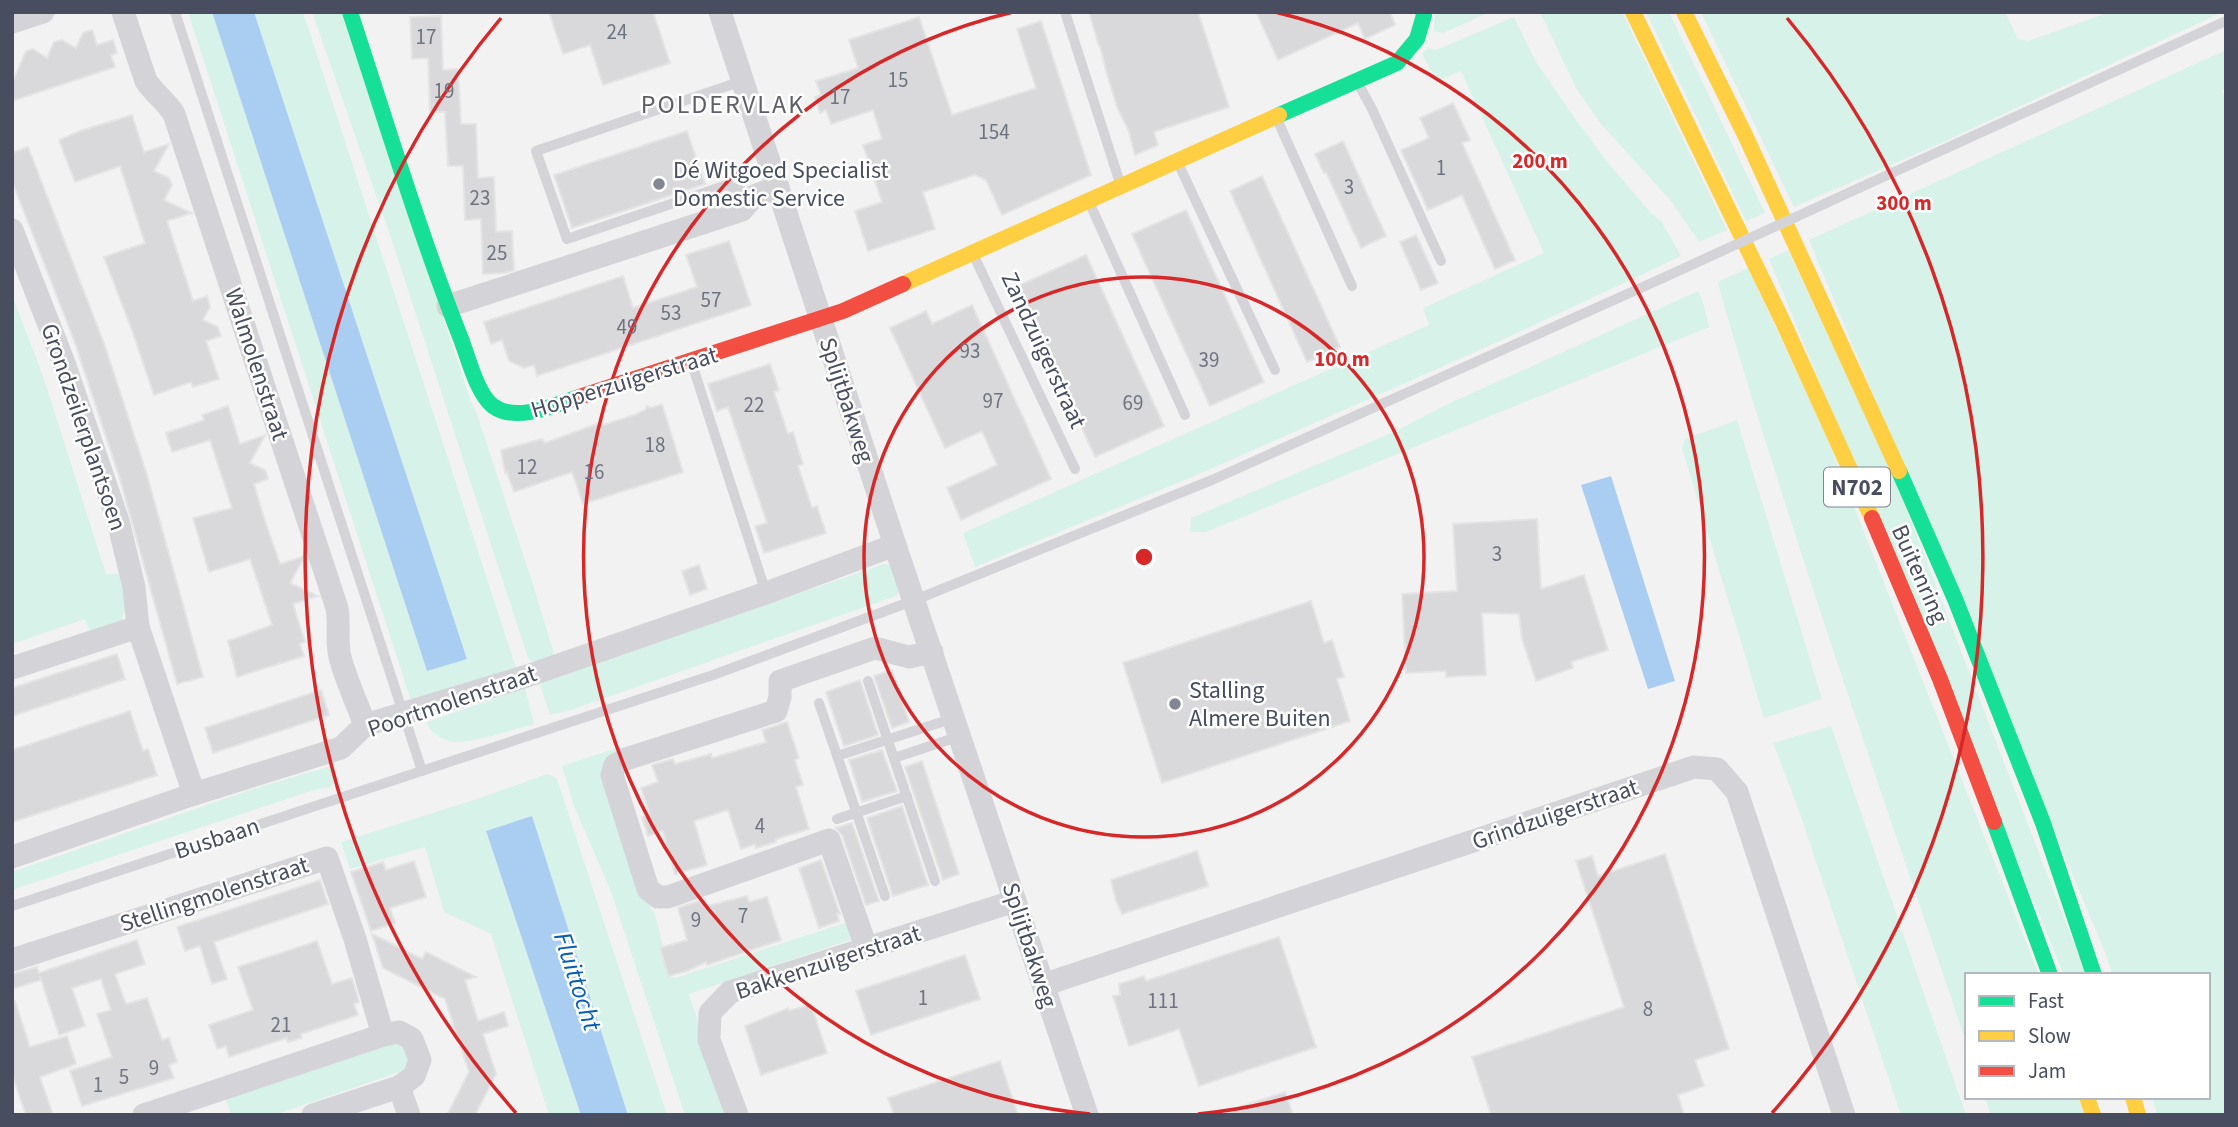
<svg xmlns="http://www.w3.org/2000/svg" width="2238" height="1127" font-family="'Source Sans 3',sans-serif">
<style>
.green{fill:#d6f2e9}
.water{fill:#aacef1}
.building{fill:#d9d9db;stroke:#e4e4e5;stroke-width:2}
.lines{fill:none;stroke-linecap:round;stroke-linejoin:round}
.lane{stroke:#d4d4d8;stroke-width:10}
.street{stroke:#d4d4d8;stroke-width:23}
.fast{stroke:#16e098;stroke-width:16}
.slow{stroke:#ffcf43;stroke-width:16}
.jam{stroke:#f24e42;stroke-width:16}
.lane-bridge{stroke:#d4d4d8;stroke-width:10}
.ring{fill:none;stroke:#d62828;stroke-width:3.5}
.poi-dot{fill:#848793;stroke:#fff;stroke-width:2.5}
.labels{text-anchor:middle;stroke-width:5;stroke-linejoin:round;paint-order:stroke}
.number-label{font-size:21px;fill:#6e7381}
.shield{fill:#fff;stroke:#7f8390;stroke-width:2}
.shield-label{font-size:23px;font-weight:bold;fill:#484e60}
.poi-label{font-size:24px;fill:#484e60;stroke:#fff;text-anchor:start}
.street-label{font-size:24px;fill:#484e60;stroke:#fff}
.neighbourhood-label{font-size:26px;letter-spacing:2px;fill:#5d5f67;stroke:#fff}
.water-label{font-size:26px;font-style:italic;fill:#065eb5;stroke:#fff}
.centre{fill:#d62828;stroke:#fff;stroke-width:3.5}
.ring-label{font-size:21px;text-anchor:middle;font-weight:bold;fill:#d62828;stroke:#fff;stroke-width:5;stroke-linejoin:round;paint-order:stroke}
</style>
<rect width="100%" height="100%" fill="#f3f2f2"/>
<g class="green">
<path d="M188 12H212L427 671 467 658 254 12H303L516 668 412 704Z"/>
<path d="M312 12H343L471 402 477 414 533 585 555 657 537 664 528 658 391 238Z"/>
<path d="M1435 12H1490L1443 33 1434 31Z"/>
<path d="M1540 12H1622L1727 230 1699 242 1671 201 1601 124 1585 101 1576 88Z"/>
<path d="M1646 12H1669L1765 213 1746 221Z"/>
<path d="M1701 12H2005L2018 39 2028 41 2110 12H2223L1939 144 1794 207Z"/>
<path d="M1514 17 1536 62 1576 120 1609 164 1652 214 1661 221 1681 256 1500 341 1206 471 975 567 963 533 1429 325 1423 308 1544 253 1461 71 1437 81 1422 54 1428 48 1436 50Z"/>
<path d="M2226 50V88L2222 90 2226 104V1115H2157L2152 1097H2208V975H2113L2106 955 1809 240Z"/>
<path d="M1788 250 1894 477 2086 975H2064L1769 259Z"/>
<path d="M1748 268 1826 436 2039 975H1967V1045C1883 796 1795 547 1721 295L1718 282Z"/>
<path d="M1698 291 1703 302 1709 327 1206 532H1190L1191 518 1396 431 1448 404Z"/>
<path d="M12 295 43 376 106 574H119L127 605 121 621 91 634 85 619 12 644Z"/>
<path d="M1737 420 1822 699 1764 718 1682 448 1685 439Z"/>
<path d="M884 564 896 566 901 587 896 596 571 710 550 715 540 685 544 681Z"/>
<path d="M525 688 534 724C515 729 476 742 458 742 445 742 430 734 427 722Z"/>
<path d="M1831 726 1966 1115H1901L1798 808 1773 743Z"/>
<path d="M617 748 620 756 608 778 651 910 654 911 663 946 660 948 668 976 675 978 851 921 856 938 689 994 729 1115H685L610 889 574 806 562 766Z"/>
<path d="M331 766 335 772V782L330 787 317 789 12 890V872L256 788Z"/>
<path d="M547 774 555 777 558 782 667 1115H628L532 816 486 832 581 1115H549L491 934 444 912 425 847 350 869 341 842 477 799Z"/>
<path d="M401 1042 408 1060 402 1071 274 1115H231L225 1096 320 1064Z"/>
<path d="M1985 1097H2078L2084 1115H1991Z"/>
</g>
<g class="water">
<path d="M212 12H254L467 659 427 671Z"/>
<path d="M1611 476 1675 681 1648 689 1581 485Z"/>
<path d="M532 816 628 1115H581L486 831Z"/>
</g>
<g class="building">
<path d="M549 12H653L670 63 603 85 590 45 563 54Z"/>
<path d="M1089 12H1198L1229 107 1154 132 1158 145 1135 155 1128 129 1117 107 1106 71 1100 46H1099Z"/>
<path d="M1256 12H1390L1395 25 1365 39 1358 23 1278 60Z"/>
<path d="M441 16 443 70 458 69 461 124H476L478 178 494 177 496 232 512 231 514 270 504 273 483 274 481 219 465 220 463 166H448L445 112H430L428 58 412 59 410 17Z"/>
<path d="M919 17 952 115 1036 88 1017 29 1041 21 1091 175 1002 215 986 180 975 175 923 192 935 229 868 251 855 211 882 202 863 145 882 139 873 110 831 124 826 110 820 113 815 97 821 95 816 81 858 68 849 40Z"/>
<path d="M92 30 97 45 113 40 117 53 111 55 115 67 12 101V83L26 51 33 49 47 58 54 42 62 40 76 48 83 33Z"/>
<path d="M1453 103 1470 140 1462 143 1515 260 1495 269 1462 195 1428 210 1401 150 1429 138 1420 118Z"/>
<path d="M132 115 144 152 169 144 154 171 169 178 172 185 164 200 192 213 167 221 193 301 207 296 210 307 203 320 218 327 221 336 206 341 219 379 193 387 191 382 154 395 133 333 104 257 145 243 120 166 75 182 59 140 80 131Z"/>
<path d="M687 131 705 184 572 228 554 175Z"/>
<path d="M1343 141 1386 236 1361 248 1326 172 1324 173 1315 154Z"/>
<path d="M28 147 105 346 147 475 203 677 177 684 120 479 74 340 12 181V153Z"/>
<path d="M1262 176 1340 347 1307 362 1230 191Z"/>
<path d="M1186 210 1264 382 1210 406 1132 234Z"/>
<path d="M1416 235 1438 283 1421 290 1400 242Z"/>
<path d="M729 241 751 305 537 376 534 365 524 368 509 361 502 340 491 344 484 322 623 276 633 308 697 287 686 255Z"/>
<path d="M1086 255 1164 426 1095 457 1018 286Z"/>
<path d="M972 305 1051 479 961 520 947 488 997 465 982 431 945 448 890 328 926 311 932 324Z"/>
<path d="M770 364 779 390 774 392 788 434 793 432 803 464 798 466 812 508 817 506 826 533 764 553 755 526 767 523 728 407 717 411 708 384Z"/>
<path d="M662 404 683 472 583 504 572 472 514 492 507 472 505 473 501 450 542 439 545 443 602 422 603 425 634 415 645 410 647 406 651 408Z"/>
<path d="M228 406 240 444 265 435 250 463 265 470 268 479 254 484 265 521 280 564 305 556 290 583 318 596 293 604 305 642 300 644 304 656 237 677 228 641 272 625 250 559 209 572 193 518 232 508 210 440 172 452 166 433 204 420 202 415Z"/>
<path d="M1537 519 1541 589 1584 575 1608 650 1571 662 1573 668 1536 681 1522 639 1519 614 1482 613 1486 675 1446 677V671L1406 673 1402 594 1457 591 1453 524Z"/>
<path d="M699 565 707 589 690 595 682 571Z"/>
<path d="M1311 601 1324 643 1332 640 1344 677 1337 679 1350 721 1162 783 1123 663Z"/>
<path d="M117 654 125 679 12 716V688Z"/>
<path d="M892 670 909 722 892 728 874 676Z"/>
<path d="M860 680 878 735 844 746 826 692Z"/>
<path d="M321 690 329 715 213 753 205 728Z"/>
<path d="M130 711 143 751 148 749 157 775 12 822V750Z"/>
<path d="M787 722 799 758 795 760 803 785 796 787 809 829 776 839V842L756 848 755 844 741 849 728 810 694 821 707 865 675 874 663 831 648 836 642 817 650 815 641 788 658 782 652 765 673 759 675 764 711 754 712 758 766 742 762 730Z"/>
<path d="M882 750 897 791 862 802 849 760Z"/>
<path d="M922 761 959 874 943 880 905 767Z"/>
<path d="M902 806 928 885 893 896 867 818Z"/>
<path d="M852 823 879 901 866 905 842 835 836 828Z"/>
<path d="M1197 851 1208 886 1122 914 1116 901 1111 880Z"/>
<path d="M1665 854 1729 1049 1695 1060 1704 1086 1678 1095 1684 1115H1491L1472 1057 1624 1007 1576 861 1592 856 1598 876Z"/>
<path d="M821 860 840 914H837L839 921 819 928 799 868Z"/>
<path d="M414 861 426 897 390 908 395 923 371 931 351 872 383 862 386 870Z"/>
<path d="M320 880 328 904 214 942 227 979 212 984 200 946 185 951 177 927Z"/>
<path d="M747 896 749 902 767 897 781 940 707 965 706 962 687 971 668 976 660 948 687 940 678 908 705 899 707 906Z"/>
<path d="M372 934 422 959 426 952 476 977 465 980 478 1021 504 1012 508 1026 483 1034 496 1074 475 1115H447L469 1072 445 999 383 968Z"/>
<path d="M1279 937 1316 1047 1199 1086 1179 1029 1129 1046 1113 996 1120 995 1119 984 1144 976 1146 981Z"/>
<path d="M137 940 145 964 115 974 126 1004 147 998 162 1040 169 1038 177 1062 169 1065 174 1078 82 1106 70 1071 112 1057 97 1014 111 1010 101 979 72 988 85 1026 59 1035 40 976 41 980 12 989V974L37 967 39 973Z"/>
<path d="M317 941 332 984 352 978 359 1002 354 1004 358 1015 301 1034 302 1038 288 1042 287 1038 229 1057 226 1046 217 1049 209 1025 253 1010 238 967Z"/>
<path d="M965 955 980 999 871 1035 856 991Z"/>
<path d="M15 1001 30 1047 67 1036 76 1064 40 1077 53 1115H26L12 1074V1002Z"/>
<path d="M811 1004 827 1053 761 1075 745 1026 788 1008 789 1011Z"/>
<path d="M1000 1061 1018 1115H894L888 1098Z"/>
<path d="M1285 1092 1293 1115H1225V1112Z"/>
</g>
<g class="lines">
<g class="lane">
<path d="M175 12 422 771"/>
<path d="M1065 12 1120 183"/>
<path d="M742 81 536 151 567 239 727 185 754 196"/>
<path d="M1358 83 1372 109 1441 261"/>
<path d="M1277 119 1352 286"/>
<path d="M1178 163 1275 370"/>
<path d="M1859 188 2226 21"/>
<path d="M1090 204 1185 415"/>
<path d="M973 254 1075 469"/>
<path d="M692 364 766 593"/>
<path d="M868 681 935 881"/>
<path d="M819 703 885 896"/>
<path d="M837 756 954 718"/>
<path d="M894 758 960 736"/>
<path d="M837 819 907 796"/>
<path d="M12 906 713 675 915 600 1212 480 1663 278"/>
</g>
<g class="street">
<path d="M123 12 146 81C154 93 166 101 174 114L337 608C340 625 336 642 340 657 346 680 357 703 365 725"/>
<path d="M720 12 895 545 1087 1115"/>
<path d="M12 22 43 12"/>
<path d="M12 230 64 363 118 521 134 587 138 627 194 794"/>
<path d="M448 306 742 210 754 196 778 187"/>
<path d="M12 668 138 627"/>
<path d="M12 857 194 794 341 748 365 725 527 676 766 593 895 545"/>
<path d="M866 947 829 840 668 897H658L648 889 612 775 615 765 626 759 776 711 780 697V681L875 648 909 657 932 652"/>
<path d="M12 960 327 858 355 939 383 1035 399 1032 412 1039 420 1060 414 1076 399 1087 409 1115"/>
<path d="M1043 985 1694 767 1717 769 1737 792 1844 1115"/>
<path d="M144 1115 383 1035"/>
<path d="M313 1115 399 1087"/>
<path d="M737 1115 709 1040 710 1013 730 992 1015 901"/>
</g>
<g class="fast">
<path d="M350 12C386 121 419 232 461 339 468 357 477 394 493 406 516 423 555 405 579 397"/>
<path d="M1279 115 1397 63 1417 39 1424 15 1423 12"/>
<path d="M1899 471 1955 599 2043 823 2094 975"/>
<path d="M1994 822 2050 975"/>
</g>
<g class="slow">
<path d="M1633 12 1783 322 1872 518"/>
<path d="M1684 12 1746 137 1899 471"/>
<path d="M903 284 1279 115"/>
<path d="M2087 1097 2093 1115"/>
<path d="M2133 1097 2138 1115"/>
</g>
<g class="jam">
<path d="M579 397 843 311 903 284"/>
<path d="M1872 518 1940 679 1994 822"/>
</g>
<path class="lane-bridge" d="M1663 278 1859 188"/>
</g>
<g class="ring">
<circle cx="1144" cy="557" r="280"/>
<path d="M1090 1114A560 560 0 0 1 1013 12M1275 12A560 560 0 0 1 1198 1114"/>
<path d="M516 1113A839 839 0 0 1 501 18M1787 18A839 839 0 0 1 1772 1113"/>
</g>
<g class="poi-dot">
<circle cx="659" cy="184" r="7"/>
<circle cx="1175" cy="704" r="7"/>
</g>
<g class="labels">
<g class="number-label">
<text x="617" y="39">24</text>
<text x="426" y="44">17</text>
<text x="898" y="87">15</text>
<text x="444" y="98">19</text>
<text x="840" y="104">17</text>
<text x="994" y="139">154</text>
<text x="1441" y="175">1</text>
<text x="1349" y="194">3</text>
<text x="480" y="205">23</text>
<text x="497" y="260">25</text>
<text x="711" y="307">57</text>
<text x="671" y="320">53</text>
<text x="627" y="334">49</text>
<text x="970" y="358">93</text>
<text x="1209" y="367">39</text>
<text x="993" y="408">97</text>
<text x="1133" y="410">69</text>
<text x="754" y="412">22</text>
<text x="655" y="452">18</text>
<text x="527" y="474">12</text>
<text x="594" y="479">16</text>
<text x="1497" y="561">3</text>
<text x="760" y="833">4</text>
<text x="743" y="923">7</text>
<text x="696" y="927">9</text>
<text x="923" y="1005">1</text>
<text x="1163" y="1008">111</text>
<text x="1648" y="1016">8</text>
<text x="281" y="1032">21</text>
<text x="154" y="1075">9</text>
<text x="124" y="1084">5</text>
<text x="98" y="1092">1</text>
</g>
<rect class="shield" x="1824" y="467.5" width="66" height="39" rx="5"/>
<g class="shield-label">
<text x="1857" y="495">N702</text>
</g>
<g class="poi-label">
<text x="673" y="178">Dé Witgoed Specialist<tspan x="673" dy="28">Domestic Service</tspan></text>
<text x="1189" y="698">Stalling<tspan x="1189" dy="28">Almere Buiten</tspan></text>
</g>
<g class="street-label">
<text transform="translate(1044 350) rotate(65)" y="8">Zandzuigerstraat</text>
<text transform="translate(257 364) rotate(72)" y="8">Walmolenstraat</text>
<text transform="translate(624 382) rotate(-17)" y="8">Hopperzuigerstraat</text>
<text transform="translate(847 400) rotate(72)" y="8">Splijtbakweg</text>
<text transform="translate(84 427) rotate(71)" y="8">Grondzeilerplantsoen</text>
<text transform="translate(1920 574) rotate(66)" y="8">Buitenring</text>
<text transform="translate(452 701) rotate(-19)" y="8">Poortmolenstraat</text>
<text transform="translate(1555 814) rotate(-19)" y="8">Grindzuigerstraat</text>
<text transform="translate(217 838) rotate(-18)" y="8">Busbaan</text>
<text transform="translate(214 894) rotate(-18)" y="8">Stellingmolenstraat</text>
<text transform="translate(1030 945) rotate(72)" y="8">Splijtbakweg</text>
<text transform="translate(828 962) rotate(-18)" y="8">Bakkenzuigerstraat</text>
</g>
<g class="neighbourhood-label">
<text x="723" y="113">POLDERVLAK</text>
</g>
<g class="water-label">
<text transform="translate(578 981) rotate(72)" y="9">Fluittocht</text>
</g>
</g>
<circle cx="1144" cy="557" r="10" class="centre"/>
<g class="ring-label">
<text x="1540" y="168">200 m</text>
<text x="1904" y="210">300 m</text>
<text x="1342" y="366">100 m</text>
</g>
<rect width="2238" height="1127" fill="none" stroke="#484e60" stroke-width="28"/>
<rect x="1965" y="973" width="245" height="126" fill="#ffffff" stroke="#b6b8bf" stroke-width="2"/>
<rect x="1979" y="996" width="35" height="10" fill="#16e098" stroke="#b6b8bf" stroke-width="2"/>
<text x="2028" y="1008" font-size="21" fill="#484e60">Fast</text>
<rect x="1979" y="1031" width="35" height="10" fill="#ffcf43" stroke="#b6b8bf" stroke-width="2"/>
<text x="2028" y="1043" font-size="21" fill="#484e60">Slow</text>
<rect x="1979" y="1066" width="35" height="10" fill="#f24e42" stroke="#b6b8bf" stroke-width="2"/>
<text x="2028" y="1078" font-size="21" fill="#484e60">Jam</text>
</svg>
